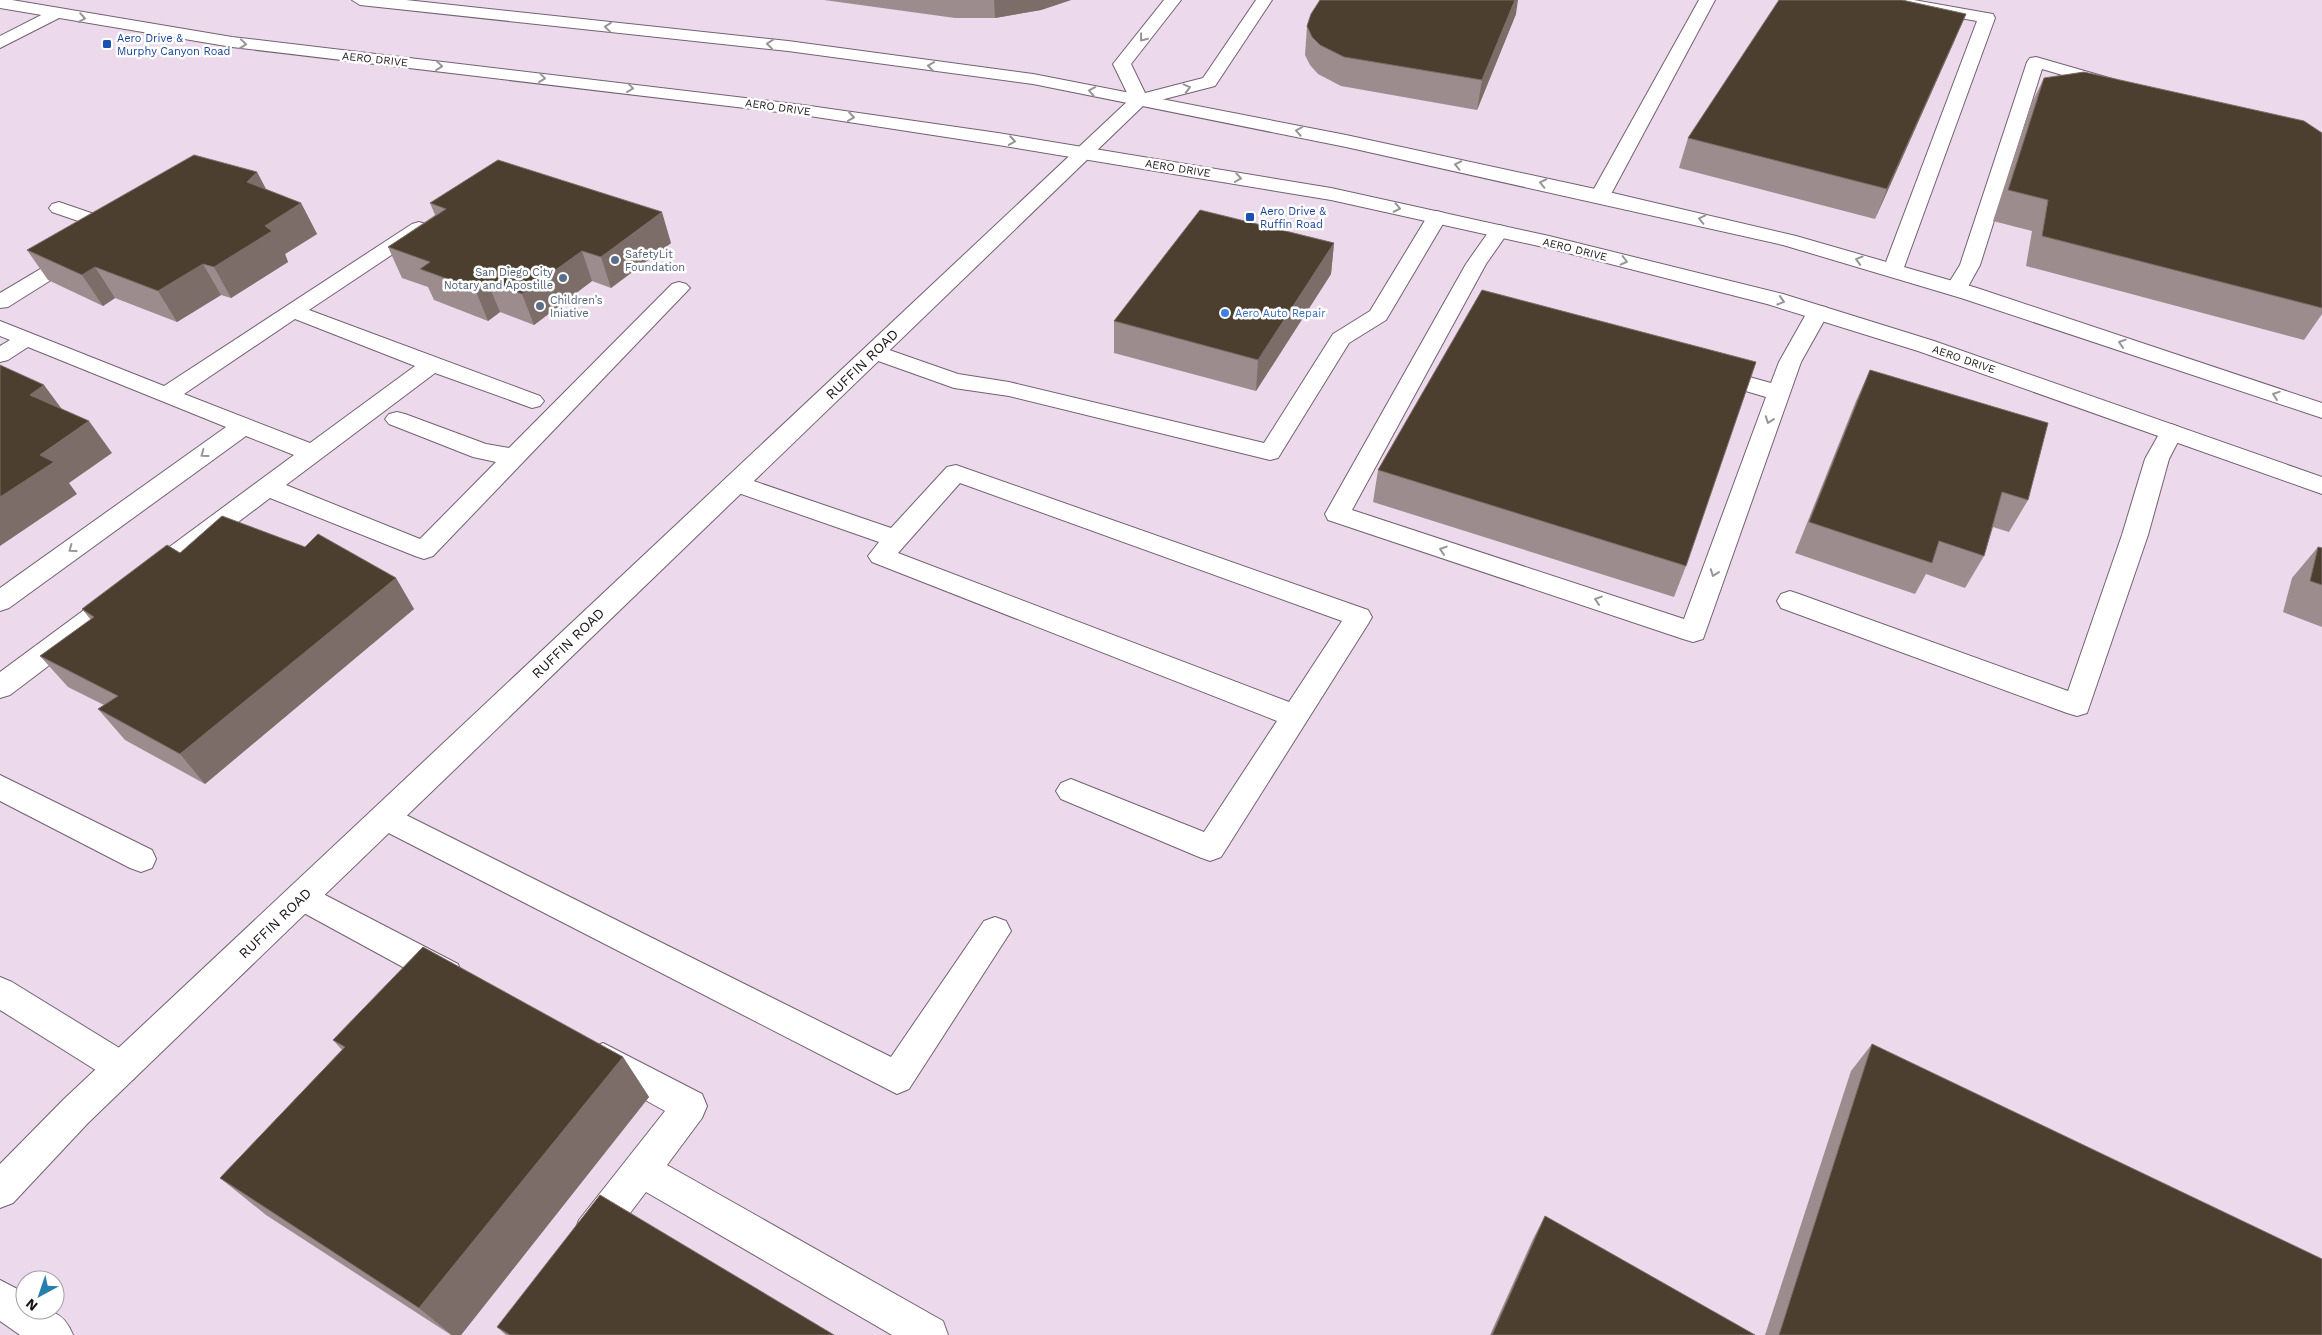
<svg xmlns="http://www.w3.org/2000/svg" width="2322" height="1335" font-family="'Work Sans',sans-serif">
<style>
.lines{fill:none;stroke-linecap:round;stroke-linejoin:round}
.lane-casing{stroke:#726271;stroke-width:2}
.secondary-casing{stroke:#726271;stroke-width:2}
.primary-casing{stroke:#726271;stroke-width:2}
.lane{fill:#fff;fill-rule:evenodd}
.secondary{fill:#fff;fill-rule:evenodd}
.primary{fill:#fff;fill-rule:evenodd}
.wall{fill:#9c8c8e}
.shaded-wall{fill:#7d6d68}
.building{fill:#4d3f30;stroke:#7d6d68}
.oneway{stroke:#989598}
.transit-dot{fill:#1a4fb4;stroke:#fff;stroke-width:2}
.service-dot{fill:#5c6f8a;stroke:#fff;stroke-width:2}
.shop-dot{fill:#3f7fe0;stroke:#fff;stroke-width:2}
.labels{text-anchor:middle;stroke-width:5;stroke-linejoin:round;paint-order:stroke}
.far-transit-label{font-size:11px;fill:#164399;stroke:#fff;text-anchor:start}
.far-street-label{font-size:11px;fill:#1a1319;stroke:#fff}
.far-service-label{font-size:11px;fill:#4e5e75;stroke:#fff;text-anchor:start}
.far-shop-label{font-size:11px;fill:#366cbe;stroke:#fff;text-anchor:start}
.street-label{font-size:14px;fill:#1a1319;stroke:#fff}
</style>
<rect width="100%" height="100%" fill="#ecd9eb"/>
<g class="lines">
<g class="lane-casing">
<g id="lane">
<path d="M1699 0H1715L1610 196 1607 200H1593L1590 196Z"/>
<path d="M1878 0H1914L1987 13 1993 14 1995 18 1903 270 1900 274 1893 276 1886 274 1883 270 1977 21 1886 5Z"/>
<path d="M55 8 61 9 63 13 61 17 0 48V36Z"/>
<path d="M2036 57 2116 80 2119 84 2116 88 2110 89 2042 69 1980 265 1964 294 1956 295 1948 294 1945 289 1960 265 2027 62 2030 58Z"/>
<path d="M59 202 126 225 129 229 126 233 119 235 52 212 49 208 52 204Z"/>
<path d="M1437 211 1444 213 1447 217 1389 315 1386 320 1349 343 1278 458 1270 460 1009 396 954 388 867 357 864 352 867 347 875 345 958 374 1009 382 1264 443 1333 334 1370 311 1427 217 1430 213Z"/>
<path d="M419 222 426 224 429 228 426 232 309 310 540 396 544 401 540 406 532 408 435 373 286 485 420 539 496 462 473 457 389 424 385 419 389 414 397 412 405 414 486 444 509 448 672 284 679 282 686 284 690 288 433 556 424 559 415 556 270 498 10 695 0 698V672L294 455 246 436 9 608 0 611V588L226 427 28 347 8 360 0 362V346L10 340 0 336V321L164 386 412 224ZM295 319 415 366 310 443 184 394Z"/>
<path d="M1499 225 1506 227 1509 231 1486 264 1352 510 1684 619 1766 397 1705 379 1702 374 1705 369 1713 367 1771 383 1779 362 1810 307 1818 306 1826 307 1829 312 1801 362 1703 639 1693 642 1683 639 1328 520 1325 514 1466 264 1492 227Z"/>
<path d="M76 250 83 252 86 256 83 260 8 307 0 308V293L69 252Z"/>
<path d="M2171 424 2179 427 2183 432 2169 459 2148 535 2087 713 2077 716 2067 713 1781 608 1777 601 1781 594 1790 591 1799 594 2068 691 2122 535 2145 459 2163 427Z"/>
<path d="M956 465 1368 610 1372 617 1368 624 1221 857 1210 861 1199 857 1061 799 1056 791 1061 783 1071 779 1204 832 1277 721 872 562 868 556 879 542 727 489 724 483 727 477 736 475 891 528 947 467ZM960 483 1342 621 1289 702 898 553Z"/>
<path d="M0 775 152 850 156 859 152 868 141 872 130 868 0 801Z"/>
<path d="M386 805 891 1057 984 921 995 917 1006 921 1011 931 909 1089 897 1094 375 826 371 817 375 808Z"/>
<path d="M302 883 458 964 462 974 458 984 446 989 434 984 291 906 286 896 291 886Z"/>
<path d="M0 977 12 982 134 1057 139 1068 134 1079 122 1084 110 1079 0 1010Z"/>
<path d="M603 1043 702 1094 707 1106 702 1118 667 1165 943 1321 948 1335H892L646 1192 605 1246 592 1251 579 1246 574 1233 579 1220 665 1111 591 1070 586 1059 591 1048Z"/>
<path d="M0 1280 25 1293V1310C50 1310 63 1310 73 1335H20L0 1321Z"/>
</g>
</g>
<g class="secondary-casing">
<path id="secondary" d="M1164 0H1181L1131 64 1145 93 1203 78 1256 0H1272L1215 86 1145 104 88 1123 13 1203 0 1208V1164L64 1099 1130 99 1113 64Z"/>
</g>
<g class="primary-casing">
<g id="primary">
<path d="M0 0H12L232 37 803 105 998 133 1331 188 1549 236 1783 294 1934 341 2322 477V494L1918 351 1767 304 1548 248 1331 200 998 145 803 115 232 47 0 8Z"/>
<path d="M352 0H406L788 41 1033 74 1346 135 1600 190 1796 236 1977 288 2322 403V418L1961 298 1783 245 1346 147 1033 84 788 51 360 5Z"/>
</g>
</g>
<use href="#lane" class="lane"/>
<use href="#secondary" class="secondary"/>
<use href="#primary" class="primary"/>
</g>
<g class="wall">
<path d="M824 0H1071L1041 10 995 18H955Z"/>
<path d="M1516 14 1477 110 1341 86 1318 74 1310 65 1305 55 1307 26Z"/>
<path d="M1966 14 1875 219 1679 168 1688 138Z"/>
<path d="M2044 78 2322 133V314L2304 340 2026 266 2032 231 1993 221 2030 107Z"/>
<path d="M257 172 266 189 301 203 317 234 285 254 288 262 231 298 221 295 177 322 115 298 103 306 48 280 27 250Z"/>
<path d="M430 203 671 243 611 288 592 281 534 325 500 312 488 321 434 300 428 287 402 278 388 247 435 215Z"/>
<path d="M1334 243 1331 274 1256 391 1114 353V321Z"/>
<path d="M1870 370 2028 500 2009 532 1993 527 1984 556 1965 588 1926 574 1915 594 1795 553 1856 401Z"/>
<path d="M1378 470 1686 566 1674 597 1373 502Z"/>
<path d="M305 547 396 578 414 609 205 784 125 740 98 709 104 705 68 687 40 656 91 620 82 609 180 553Z"/>
<path d="M2318 547 2322 548V627L2283 612 2292 578Z"/>
<path d="M333 1040 623 1057 649 1097 461 1335H451L266 1215 220 1178 342 1050Z"/>
<path d="M1872 1044 2322 1335H1765L1851 1071Z"/>
<path d="M1545 1216 1755 1335H1490L1533 1239Z"/>
<path d="M497 1327 834 1335H506Z"/>
</g>
<g class="shaded-wall">
<path d="M994 0H1071L1041 10 995 18Z"/>
<path d="M1515 0H1518L1516 14 1477 110 1482 80Z"/>
<path d="M1966 14 1954 42 1875 219 1887 189Z"/>
<path d="M257 172 273 203 247 182Z"/>
<path d="M301 203 317 234 285 254 288 262 231 298 214 267 265 226Z"/>
<path d="M662 212 671 243 611 288 601 257Z"/>
<path d="M1334 243 1331 274 1256 391 1258 360Z"/>
<path d="M582 251 592 281 534 325 522 294Z"/>
<path d="M203 264 221 295 177 322 158 291Z"/>
<path d="M95 267 115 298 103 306 82 275Z"/>
<path d="M487 281 500 312 488 321 475 289Z"/>
<path d="M44 385 67 416 30 395Z"/>
<path d="M89 421 112 453 69 483 77 494 0 546V497L40 455Z"/>
<path d="M396 578 414 609 205 784 180 754Z"/>
<path d="M623 1057 649 1097 461 1335H452L419 1308Z"/>
</g>
<g class="building">
<path d="M1320 0H1515L1482 80 1344 57 1320 45 1312 37 1307 26 1311 14Z"/>
<path d="M1779 0H1902L1966 14 1887 189 1688 138Z"/>
<path d="M2084 72 2304 121 2322 133V308L2042 236 2048 200 2008 190 2044 78Z"/>
<path d="M194 155 257 172 247 182 301 203 265 226 272 231 214 267 203 264 158 291 95 267 82 275 27 250Z"/>
<path d="M498 160 662 212 601 257 582 251 522 294 487 281 475 289 420 269 430 262 388 247 446 209 430 203Z"/>
<path d="M1200 210 1334 243 1258 360 1114 321Z"/>
<path d="M1482 290 1756 362 1686 566 1378 470Z"/>
<path d="M0 365 44 385 30 395 89 421 40 455 54 462 0 497Z"/>
<path d="M1870 370 2048 423 2028 500 2002 492 1984 556 1939 541 1932 563 1809 522Z"/>
<path d="M222 516 305 547 318 534 396 578 180 754 98 709 118 696 40 656 94 617 82 609 167 545 180 553Z"/>
<path d="M2318 547 2322 548V585L2310 581Z"/>
<path d="M423 947 623 1057 419 1308 220 1178 345 1047 333 1040Z"/>
<path d="M1872 1044 2322 1259V1335H1779Z"/>
<path d="M600 1195 834 1335H510L497 1327Z"/>
<path d="M1545 1216 1755 1335H1492Z"/>
</g>
<defs><path id="oneway-chevron" d="M-2-3.5L2.5 0L-2 3.5" fill="none" stroke-width="1.6" stroke-linecap="round" stroke-linejoin="round" transform="scale(1.25)"/></defs>
<g class="oneway">
<use href="#oneway-chevron" transform="translate(82 18) rotate(9)"/>
<use href="#oneway-chevron" transform="translate(608 27) rotate(-174)"/>
<use href="#oneway-chevron" transform="translate(1143 38) rotate(128)"/>
<use href="#oneway-chevron" transform="translate(243 44) rotate(6)"/>
<use href="#oneway-chevron" transform="translate(770 44) rotate(-174)"/>
<use href="#oneway-chevron" transform="translate(439 66) rotate(6)"/>
<use href="#oneway-chevron" transform="translate(931 66) rotate(-172)"/>
<use href="#oneway-chevron" transform="translate(542 78) rotate(7)"/>
<use href="#oneway-chevron" transform="translate(630 88) rotate(7)"/>
<use href="#oneway-chevron" transform="translate(1187 88) rotate(-15)"/>
<use href="#oneway-chevron" transform="translate(1092 91) rotate(-169)"/>
<use href="#oneway-chevron" transform="translate(851 117) rotate(8)"/>
<use href="#oneway-chevron" transform="translate(1299 131) rotate(-169)"/>
<use href="#oneway-chevron" transform="translate(1012 141) rotate(9)"/>
<use href="#oneway-chevron" transform="translate(1458 165) rotate(-168)"/>
<use href="#oneway-chevron" transform="translate(1238 178) rotate(9)"/>
<use href="#oneway-chevron" transform="translate(1543 183) rotate(-168)"/>
<use href="#oneway-chevron" transform="translate(1397 208) rotate(12)"/>
<use href="#oneway-chevron" transform="translate(1702 219) rotate(-167)"/>
<use href="#oneway-chevron" transform="translate(1859 260) rotate(-164)"/>
<use href="#oneway-chevron" transform="translate(1624 261) rotate(14)"/>
<use href="#oneway-chevron" transform="translate(1781 301) rotate(17)"/>
<use href="#oneway-chevron" transform="translate(2122 343) rotate(-162)"/>
<use href="#oneway-chevron" transform="translate(2276 395) rotate(-161)"/>
<use href="#oneway-chevron" transform="translate(1769 420) rotate(110)"/>
<use href="#oneway-chevron" transform="translate(204 454) rotate(144)"/>
<use href="#oneway-chevron" transform="translate(72 549) rotate(144)"/>
<use href="#oneway-chevron" transform="translate(1443 550) rotate(-162)"/>
<use href="#oneway-chevron" transform="translate(1714 573) rotate(110)"/>
<use href="#oneway-chevron" transform="translate(1598 600) rotate(-162)"/>
</g>
<g class="transit-dot">
<rect x="102" y="39" width="10" height="10" rx="2.5"/>
<rect x="1245" y="212" width="10" height="10" rx="2.5"/>
</g>
<g class="service-dot">
<circle cx="615" cy="260" r="5"/>
<circle cx="563" cy="278" r="5"/>
<circle cx="540" cy="306" r="5"/>
</g>
<circle class="shop-dot" cx="1225" cy="313" r="5"/>
<g class="labels">
<g class="far-transit-label">
<text x="117" y="42">Aero Drive &amp;<tspan x="117" dy="13">Murphy Canyon Road</tspan></text>
<text x="1260" y="215">Aero Drive &amp;<tspan x="1260" dy="13">Ruffin Road</tspan></text>
</g>
<g class="far-street-label">
<text transform="translate(375 59) rotate(6)" y="4">AERO DRIVE</text>
<text transform="translate(778 107) rotate(8)" y="4">AERO DRIVE</text>
<text transform="translate(1178 168) rotate(9)" y="4">AERO DRIVE</text>
<text transform="translate(1575 249) rotate(14)" y="4">AERO DRIVE</text>
<text transform="translate(1964 359) rotate(19)" y="4">AERO DRIVE</text>
</g>
<g class="far-service-label">
<text x="625" y="258">SafetyLit<tspan x="625" dy="13">Foundation</tspan></text>
<text x="553" y="276" text-anchor="end">San Diego City<tspan x="553" dy="13">Notary and Apostille</tspan></text>
<text x="550" y="304">Children’s<tspan x="550" dy="13">Iniative</tspan></text>
</g>
<g class="far-shop-label">
<text x="1235" y="317">Aero Auto Repair</text>
</g>
<g class="street-label">
<text transform="translate(862 364) rotate(-44)" y="5">RUFFIN ROAD</text>
<text transform="translate(568 643) rotate(-44)" y="5">RUFFIN ROAD</text>
<text transform="translate(275 923) rotate(-44)" y="5">RUFFIN ROAD</text>
</g>
</g>
<g transform="translate(40 1295) rotate(220)"><circle r="24" fill="#ffffff" stroke="#a3a1a3"/>
<path d="M0-4L9 19L0 12L-9 19Z" fill="#277fae"/>
<text y="-8" font-size="14" font-weight="bold" text-anchor="middle" fill="#1a1319">N</text>
</g>
</svg>
